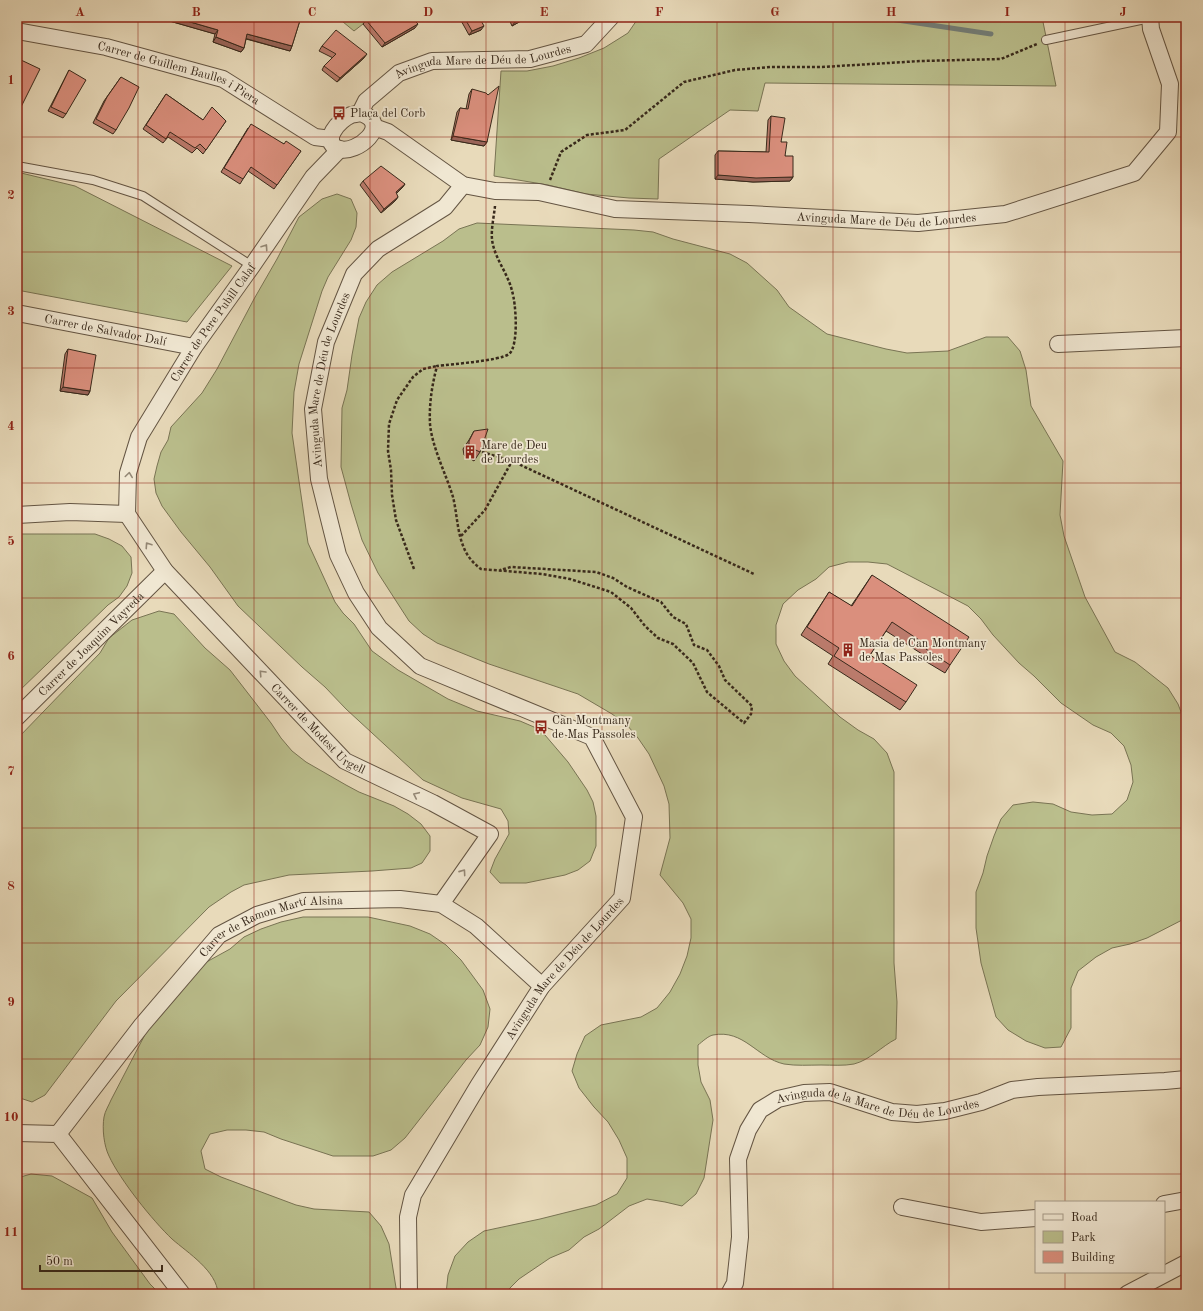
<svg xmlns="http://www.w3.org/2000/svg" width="1203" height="1311" font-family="'Old Standard TT',serif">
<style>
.green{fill:#babe8c;stroke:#797454}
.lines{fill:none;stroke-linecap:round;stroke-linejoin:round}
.stream{stroke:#737f7a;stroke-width:5}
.service-casing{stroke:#645543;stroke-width:10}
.minor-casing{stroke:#645543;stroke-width:18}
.path{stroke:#38291b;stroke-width:2.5;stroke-dasharray:3 2;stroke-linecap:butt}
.service{stroke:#f0e7d2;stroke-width:8}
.minor{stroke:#f0e7d2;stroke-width:16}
.wall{fill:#bb7b6c;stroke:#38291b}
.shaded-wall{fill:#996458;stroke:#38291b}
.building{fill:#da8f7d;stroke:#38291b}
.oneway{stroke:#948876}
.grid{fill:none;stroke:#8f2418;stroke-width:1;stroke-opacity:0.55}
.labels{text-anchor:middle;stroke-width:3.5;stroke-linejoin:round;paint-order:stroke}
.street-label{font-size:12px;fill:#38291b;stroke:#f0e7d2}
.poi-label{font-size:12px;fill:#38291b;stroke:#f0e7d2;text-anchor:start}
.neatline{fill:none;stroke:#8f2418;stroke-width:1.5}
.grid-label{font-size:13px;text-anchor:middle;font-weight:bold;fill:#8f2418}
</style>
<rect width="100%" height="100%" fill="#e8daba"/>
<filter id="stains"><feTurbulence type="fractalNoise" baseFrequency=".005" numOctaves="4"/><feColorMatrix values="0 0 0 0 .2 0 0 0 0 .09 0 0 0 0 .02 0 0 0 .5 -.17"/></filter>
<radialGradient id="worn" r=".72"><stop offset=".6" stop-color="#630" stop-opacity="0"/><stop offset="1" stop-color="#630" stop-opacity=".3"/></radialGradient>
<g class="green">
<path d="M337 17H372L354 31Z"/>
<path d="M639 17H1042L1056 86 765 83 758 111 730 110 659 159 658 199 629 198 586 194 548 185 494 176 501 71H527L553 66 579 58 604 48 628 33Z"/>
<path d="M17 172 75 186 232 266 187 322 17 290Z"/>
<path d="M337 194 351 199 357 213 356 227 351 240 328 277 322 291 299 364 294 392 292 433 308 543 335 602 343 613 354 624 372 651 398 670 448 699 477 711 520 721 534 727 545 735 568 762 587 790 593 802 596 816V846L590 861 578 870 565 875 526 883H500L490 872 495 859 509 834 508 821 501 809 462 798 423 780 346 709 325 687 302 667 238 606 210 567 181 532 162 506 156 493 154 479 157 466 161 452 168 440 171 427 202 393 217 369 254 299 277 259 299 217 322 199Z"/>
<path d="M477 223 634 230 653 232 673 239 730 254 747 263 777 290 789 307 827 334 886 349 907 353 948 351 986 337H1008L1020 351 1026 370 1031 406 1063 461 1060 515 1064 536 1085 597 1115 652 1135 662 1168 688 1178 704 1186 725V918L1147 938 1130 944 1112 948 1096 957 1078 971 1071 988V1028L1061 1047 1045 1048 1026 1041 1008 1030 996 1017 981 963 976 928V892L983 873 987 856 994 836 1001 819 1013 805 1033 802 1053 804 1071 812 1092 815 1112 814 1127 800 1133 782 1131 765 1124 746 1111 733 1093 725 1061 703 1034 676 1019 663 993 635 981 619 968 606 887 564 868 562H848L829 567 816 579 798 590 783 604 776 625V644L784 661 795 676 840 717 858 730 874 739 887 753 894 772V963L897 1002 896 1039C882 1046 870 1060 854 1064 844 1066 832 1065 821 1065 809 1065 796 1066 784 1064 757 1058 744 1029 713 1035 708 1036 702 1042 698 1045V1065L701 1082 710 1100 713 1120 704 1178 696 1194 682 1206 665 1202 647 1199 629 1206 599 1229 584 1237 569 1250 550 1258 519 1279 504 1294H446L448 1275 455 1256 468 1242 484 1231 540 1219 596 1205 617 1194 627 1178V1158L619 1140 608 1122 594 1107 579 1088 572 1071 577 1054 585 1036 601 1025 641 1017 657 1008 670 992 680 974 687 956 691 938V919L683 903 660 875 670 838 669 804 664 786 657 771 649 754 638 738 627 725 612 714 578 694 489 664 437 643 423 634 409 621 378 573 362 540 351 504 341 467 342 408 347 390 352 355 359 318 366 302 377 285 392 272 443 241 459 229Z"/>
<path d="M17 534H95L109 539 122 546 131 557 132 573 127 586 119 597 108 605 17 693Z"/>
<path d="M159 611 174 614 205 648 230 670 271 723 281 738 292 751 306 762 346 785 359 792 394 806 408 814 421 824 430 836V851L422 863 411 868 372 871 289 875 244 885 231 892 209 907 116 1001 45 1095 32 1102 17 1097V739L100 653 109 638 132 620Z"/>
<path d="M303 917H368L410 926 430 934 446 945 461 960 483 990 490 1009 488 1027 480 1045 466 1060 405 1138 391 1150 373 1156H333L281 1139 264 1132 246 1130H227L210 1134 201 1151 205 1169 221 1177 296 1205 314 1209 369 1212 381 1226 389 1244 397 1294H218C217 1271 188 1253 172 1239 153 1221 120 1180 109 1156 104 1146 102 1129 104 1117 105 1111 109 1105 111 1100L165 996 194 970 210 960 230 949 244 937 261 929 281 922Z"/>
<path d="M31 1174 52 1176 92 1198 112 1232 150 1284 160 1294H17V1178Z"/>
</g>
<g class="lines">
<path class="stream" d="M877 17 991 34"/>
<g class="service-casing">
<g id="service">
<path d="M1046 40 1150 18"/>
<path d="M17 166 93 180 143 196 252 266"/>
</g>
</g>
<g class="minor-casing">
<g id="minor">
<path id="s1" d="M17 31 106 47 223 79 315 137 331 139"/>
<path id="s2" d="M360 113 366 101 399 73 432 61 530 59 586 44 611 17"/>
<path d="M360 113C394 124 356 155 339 149 319 142 340 119 351 115 354 114 358 114 360 113Z"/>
<path id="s3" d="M374 127 388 132 463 185 495 191 539 192 615 209 749 214 918 223 1005 214 1134 173 1168 132 1170 84 1151 29 1150 17"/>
<path id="s4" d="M17 313 194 347"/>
<path d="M1058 344 1186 338"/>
<path id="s5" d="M127 514 165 571 345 761 433 803 490 834 441 904"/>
<path id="s6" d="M127 514 128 473 139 437 194 347 252 266 313 177 340 149"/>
<path d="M17 515 70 512 127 514"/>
<path id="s7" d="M17 717 165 571"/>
<path d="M17 1133 58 1134 182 1294"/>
<path id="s8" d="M58 1134 142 1025 219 935 257 915 304 901 400 899 441 904 476 926 542 986"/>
<path d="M1164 1204 1186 1200"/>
<path d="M902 1207 981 1222 1036 1218"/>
<path id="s9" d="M409 1294 408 1217 413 1195 478 1086 542 986 622 898 634 817 592 737 420 666 379 628 356 593 338 555 319 479 313 409 326 342 354 274 378 249 445 207 463 185"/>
<path id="s10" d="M729 1294 735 1283 740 1237 738 1159 748 1130 760 1110 778 1099 804 1093 830 1092 892 1112 917 1114 945 1111 981 1102 1012 1090 1038 1087 1165 1081 1186 1079"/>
<path d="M1127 1294 1186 1263"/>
</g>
</g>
<g class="path">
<path d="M550 180 561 152 587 135 625 130 684 82 735 70 771 67H822L921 61 1001 59 1037 44"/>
<path d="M495 206C494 216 491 229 492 239 494 258 508 273 512 291 516 303 519 346 509 354 499 361 451 364 437 366 432 385 429 404 430 424 432 447 446 474 453 497 457 513 457 532 464 548 467 556 474 564 481 569L542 574 570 579 611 592 631 608 645 626 658 638 673 644 693 663 707 692 744 723 751 714 752 706 725 680 719 666 707 650 694 645 686 624 673 617 661 602 627 587 613 578 596 572 511 567 500 570"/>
<path d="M482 452 512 461 754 574"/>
<path d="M461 536 485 510 512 461"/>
<path d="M414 569 396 520 392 495 391 470 388 451 389 424 397 400 413 377 423 369 437 366"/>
</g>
<use href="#service" class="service"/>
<use href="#minor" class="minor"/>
</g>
<g class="wall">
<path d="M167 17H301L292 46 290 51 246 39 244 48 241 52 213 42 215 34 166 20Z"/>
<path d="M459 17H479L481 30 469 35Z"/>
<path d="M508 17H528L512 26Z"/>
<path d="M366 20 415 28 382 47 363 24Z"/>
<path d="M322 46 364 58 337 82 322 70 324 66 333 58 319 51Z"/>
<path d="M21 60 19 111 17 114V67Z"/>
<path d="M69 70 66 114 63 118 48 111 67 74Z"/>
<path d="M121 77 116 130 113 134 93 123 104 101Z"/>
<path d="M472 89 487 142 484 146 451 140 457 112 460 108 466 109 469 94Z"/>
<path d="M166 94 203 120 226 121 203 154 197 148 192 153 168 137 163 143 143 129Z"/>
<path d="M771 116 781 142 785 156 793 177 790 181 753 182 715 179V155L718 151 766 152 768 120Z"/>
<path d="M248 128 284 144 301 151 274 189 248 171 240 184 221 172Z"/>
<path d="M363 181 405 184 402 188 396 194 398 197 395 201 381 213 360 185Z"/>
<path d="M68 349 90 391 88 395 60 391 65 354Z"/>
<path d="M474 431 480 452 474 461 464 455 463 449 469 440Z"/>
<path d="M872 575 950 665 945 673 920 658 922 654 886 631 870 655 906 702 900 710 828 664 833 656 801 635 829 592 851 606Z"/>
</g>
<g class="shaded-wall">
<path d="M168 17H173L218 30 215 34 166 20Z"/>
<path d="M444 17H459L442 20Z"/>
<path d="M524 17H528L512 26 515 22Z"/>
<path d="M418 24 415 28 382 47 385 43Z"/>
<path d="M484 26 481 30 469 35 472 31Z"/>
<path d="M247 34 292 46 290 51 244 38Z"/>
<path d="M216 37 244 48 241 52 213 42Z"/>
<path d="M367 54 364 58 337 82 340 78Z"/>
<path d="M453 136 487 142 484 146 451 140Z"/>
<path d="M718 175 793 177 790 181 753 182 715 179Z"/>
<path d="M405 184 402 188 393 197 396 192Z"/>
<path d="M398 197 395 201 381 213 384 209Z"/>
<path d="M63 387 90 391 88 395 60 391Z"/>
</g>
<g class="building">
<path d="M173 17H301L292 46 247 34 244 48 216 37 218 30Z"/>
<path d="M370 17H411L418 24 385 43 366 20Z"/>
<path d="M464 17H479L484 26 472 31Z"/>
<path d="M513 17H524L515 22Z"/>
<path d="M336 30 367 54 340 78 324 66 336 54 322 46Z"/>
<path d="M21 60 40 69 19 111 17 110V69Z"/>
<path d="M69 70 86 80 66 114 51 107Z"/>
<path d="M121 77 139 87 129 108 116 130 96 119 107 97Z"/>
<path d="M499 86 487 142 453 136 460 108 468 109 472 89 486 93 488 95Z"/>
<path d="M166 94 203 120 212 107 226 121 206 150 200 144 195 148 170 132 166 139 146 125Z"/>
<path d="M771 116 785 118 781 142H787L785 156H793V177L756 178 718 175V151L769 152Z"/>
<path d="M251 124 284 144 286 141 301 151 277 185 251 167 243 179 224 168Z"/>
<path d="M381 166 405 184 396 192 398 197 384 209 363 181Z"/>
<path d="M68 349 96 355 90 391 63 387Z"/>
<path d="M488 429 480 452 469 447V441L474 431Z"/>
<path d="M872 575 969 637 950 665 926 649 928 646 892 622 870 655 917 685 906 702 834 656 839 648 807 627 829 592 852 606Z"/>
</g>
<defs><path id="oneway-chevron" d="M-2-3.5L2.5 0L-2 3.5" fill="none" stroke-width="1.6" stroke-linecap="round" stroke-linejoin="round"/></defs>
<g class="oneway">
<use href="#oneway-chevron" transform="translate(265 247) rotate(-56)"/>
<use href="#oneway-chevron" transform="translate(129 475) rotate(-82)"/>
<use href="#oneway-chevron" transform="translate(148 545) rotate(-124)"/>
<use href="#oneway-chevron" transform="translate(262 673) rotate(-133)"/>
<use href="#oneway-chevron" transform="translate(416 795) rotate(-155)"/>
<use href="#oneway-chevron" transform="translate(463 872) rotate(-55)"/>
</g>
<path class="grid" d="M138 17V1294M254 17V1294M370 17V1294M486 17V1294M602 17V1294M717 17V1294M833 17V1294M949 17V1294M1065 17V1202M17 137H1186M17 252H1186M17 368H1186M17 483H1186M17 598H1186M17 713H1186M17 828H1186M17 943H1186M17 1059H1186M17 1174H1186M1065 1272V1294"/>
<defs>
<g id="bus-bare" transform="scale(1.08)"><path d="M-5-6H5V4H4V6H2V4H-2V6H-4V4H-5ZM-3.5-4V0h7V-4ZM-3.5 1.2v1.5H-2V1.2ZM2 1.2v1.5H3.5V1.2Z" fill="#8f2418" stroke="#f0e7d2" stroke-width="2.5" paint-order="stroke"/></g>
<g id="building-bare" transform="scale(1.08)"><path d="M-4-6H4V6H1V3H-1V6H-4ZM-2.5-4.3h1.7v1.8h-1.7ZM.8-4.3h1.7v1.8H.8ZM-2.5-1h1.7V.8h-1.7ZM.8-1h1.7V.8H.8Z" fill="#8f2418" stroke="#f0e7d2" stroke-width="2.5" paint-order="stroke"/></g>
</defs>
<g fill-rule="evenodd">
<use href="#bus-bare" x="339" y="113"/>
<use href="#building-bare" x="470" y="452"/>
<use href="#building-bare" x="848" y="650"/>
<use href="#bus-bare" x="541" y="727"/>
</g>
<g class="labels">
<g class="street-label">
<text dy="4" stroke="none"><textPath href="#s2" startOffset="142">Avinguda Mare de Déu de Lourdes</textPath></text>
<text dy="4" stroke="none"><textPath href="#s1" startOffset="168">Carrer de Guillem Baulles i Piera</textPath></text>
<text dy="4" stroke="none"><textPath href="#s3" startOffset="533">Avinguda Mare de Déu de Lourdes</textPath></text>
<text dy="4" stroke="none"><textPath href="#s6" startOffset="215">Carrer de Pere Pubill Calaf</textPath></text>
<text dy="4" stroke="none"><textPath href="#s4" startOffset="90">Carrer de Salvador Dalí</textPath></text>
<text dy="4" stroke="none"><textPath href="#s9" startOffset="1142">Avinguda Mare de Déu de Lourdes</textPath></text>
<text dy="4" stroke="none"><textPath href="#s7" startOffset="104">Carrer de Joaquim Vayreda</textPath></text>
<text dy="4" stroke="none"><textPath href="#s5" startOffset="289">Carrer de Modest Urgell</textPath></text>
<text dy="4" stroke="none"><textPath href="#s8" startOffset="308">Carrer de Ramon Martí Alsina</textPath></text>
<text dy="4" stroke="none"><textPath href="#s9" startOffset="373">Avinguda Mare de Déu de Lourdes</textPath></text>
<text dy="4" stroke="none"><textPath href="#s10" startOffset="314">Avinguda de la Mare de Déu de Lourdes</textPath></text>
</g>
<g class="poi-label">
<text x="350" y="117">Plaça del Corb</text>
<text x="481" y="449">Mare de Deu<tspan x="481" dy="14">de Lourdes</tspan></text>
<text x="859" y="647">Masia de Can Montmany<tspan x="859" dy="14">de Mas Passoles</tspan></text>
<text x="552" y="724">Can Montmany<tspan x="552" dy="14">de Mas Passoles</tspan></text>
</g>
</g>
<rect width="1203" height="1311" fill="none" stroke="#e8daba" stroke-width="44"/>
<rect x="1035" y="1201" width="130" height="72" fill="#f0e7d2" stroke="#a69b89"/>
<rect x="1043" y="1214" width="20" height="6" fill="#f0e7d2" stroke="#a69b89"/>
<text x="1071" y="1221" font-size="12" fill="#38291b">Road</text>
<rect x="1043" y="1231" width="20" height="12" fill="#babe8c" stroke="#a69b89"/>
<text x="1071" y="1241" font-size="12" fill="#38291b">Park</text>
<rect x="1043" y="1251" width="20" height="12" fill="#da8f7d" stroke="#a69b89"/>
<text x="1071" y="1261" font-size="12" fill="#38291b">Building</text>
<path d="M40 1265v6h122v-6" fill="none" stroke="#38291b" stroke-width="2"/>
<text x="46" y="1265" font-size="12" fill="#38291b" stroke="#f0e7d2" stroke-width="3" paint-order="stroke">50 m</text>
<rect x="22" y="22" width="1159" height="1267" class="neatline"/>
<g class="grid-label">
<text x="80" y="16">A</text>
<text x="196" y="16">B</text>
<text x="312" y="16">C</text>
<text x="428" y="16">D</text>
<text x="544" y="16">E</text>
<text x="659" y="16">F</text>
<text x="775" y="16">G</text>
<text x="891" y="16">H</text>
<text x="1007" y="16">I</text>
<text x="1123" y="16">J</text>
<text x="11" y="84">1</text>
<text x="11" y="199">2</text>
<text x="11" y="315">3</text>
<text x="11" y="430">4</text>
<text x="11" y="545">5</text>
<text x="11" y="660">6</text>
<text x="11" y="775">7</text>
<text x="11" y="890">8</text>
<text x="11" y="1006">9</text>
<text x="11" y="1121">10</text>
<text x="11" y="1236">11</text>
</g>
<rect width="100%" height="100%" filter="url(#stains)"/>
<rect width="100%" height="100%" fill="url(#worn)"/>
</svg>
